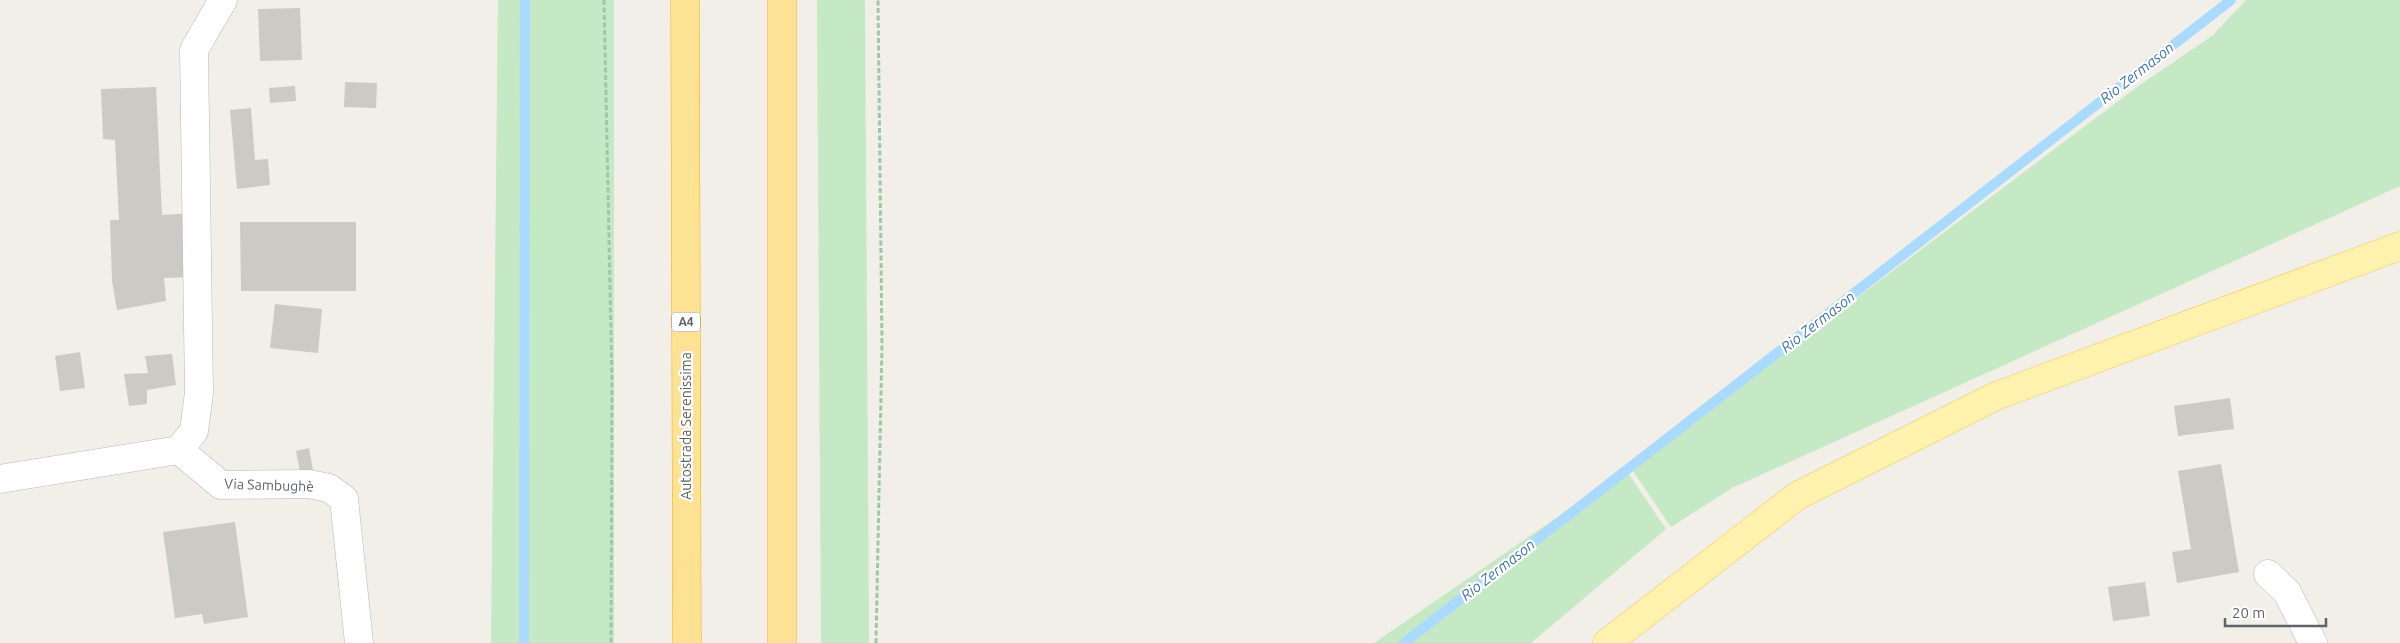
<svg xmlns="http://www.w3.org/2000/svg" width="2400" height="643" font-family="Ubuntu,sans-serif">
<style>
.green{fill:#c5e8c5}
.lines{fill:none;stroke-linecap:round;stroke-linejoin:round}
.stream{stroke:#aadaff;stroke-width:10}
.building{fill:#cccac5}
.minor-casing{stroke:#b5b8bc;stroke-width:29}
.major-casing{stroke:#f2c960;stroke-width:29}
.highway-casing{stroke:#f9ab00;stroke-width:29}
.path{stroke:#9cc7a9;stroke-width:3;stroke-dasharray:5 2.5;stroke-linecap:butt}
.minor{stroke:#fff;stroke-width:28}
.major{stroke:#fff2af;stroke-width:28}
.highway{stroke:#fde293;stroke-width:28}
.labels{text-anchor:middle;stroke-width:4.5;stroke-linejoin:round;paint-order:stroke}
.shield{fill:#fff;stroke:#8f9295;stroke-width:1}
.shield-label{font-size:12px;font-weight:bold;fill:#5f6368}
.street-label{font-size:14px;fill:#5f6368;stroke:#fff}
.water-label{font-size:15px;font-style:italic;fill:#4174aa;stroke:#fff}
</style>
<rect width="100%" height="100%" fill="#f1efe8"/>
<g class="green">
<path d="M498 0H614V643H491Z"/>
<path d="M817 0H865L869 643H821Z"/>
<path d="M2246 0H2400V186L1732 488 1671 527 1631 468 2137 87 2212 36Z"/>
<path d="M1626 470 1666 529 1531 643H1374Z"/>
</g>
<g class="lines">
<g class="stream">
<path d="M524 643 525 0"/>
<path d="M1404 643 2231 0"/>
</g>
</g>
<g class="building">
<path d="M300 8 302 60 260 61 258 9Z"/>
<path d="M345 82 377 83 376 108 344 107Z"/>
<path d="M295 86 296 101 270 103 269 88Z"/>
<path d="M156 87 162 215 191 213 193 277 164 278 166 301 117 310 112 281 110 220H119L115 140 103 139 101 89Z"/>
<path d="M251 108 255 160 268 159 270 185 237 189 230 110Z"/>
<path d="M240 222H356V291H241Z"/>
<path d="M275 304 322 309 318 353 270 348Z"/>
<path d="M80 352 85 388 60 391 55 356Z"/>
<path d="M172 354 176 385 147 390V404L129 406 124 374 148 373 145 356Z"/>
<path d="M2230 398 2234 429 2178 436 2174 406Z"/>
<path d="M309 448 313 470 300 472 296 451Z"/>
<path d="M2221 464 2239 572 2177 583 2172 552 2191 549 2178 471Z"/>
<path d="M235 522 248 617 204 624 202 614 175 618 163 532Z"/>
<path d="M2145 582 2150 616 2113 621 2108 587Z"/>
</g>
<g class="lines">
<g class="minor-casing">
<g id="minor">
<path d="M179 450 194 431 199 393 194 50 223 0"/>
<path d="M0 479 179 450 221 485 309 484 329 488 344 499 359 643"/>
<path d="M2268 574 2287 592 2313 643"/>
</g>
</g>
<g class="major-casing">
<path id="major" d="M1607 643 1797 496 1996 396 2400 246"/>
</g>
<g class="highway-casing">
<g id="highway">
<path d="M685 0 687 643"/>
<path d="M782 0V643"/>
</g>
</g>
<g class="path">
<path d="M604 0 612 381 611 643"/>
<path d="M876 643 882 345 878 0"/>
</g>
<use href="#minor" class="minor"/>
<use href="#major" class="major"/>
<use href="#highway" class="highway"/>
</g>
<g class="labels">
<rect class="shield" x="672" y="312.5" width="28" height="19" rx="4"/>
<g class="shield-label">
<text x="686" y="326">A4</text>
</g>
<g class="street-label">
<text transform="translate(686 426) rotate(-90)" y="5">Autostrada Serenissima</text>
<text transform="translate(269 485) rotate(2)" y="5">Via Sambughè</text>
</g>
<g class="water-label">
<text transform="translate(2137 73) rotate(-38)" y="5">Rio Zermason</text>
<text transform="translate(1818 322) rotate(-38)" y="5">Rio Zermason</text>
<text transform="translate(1498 570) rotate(-38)" y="5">Rio Zermason</text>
</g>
</g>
<path d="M2225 618v8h101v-8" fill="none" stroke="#5f6368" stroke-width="2.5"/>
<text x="2232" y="618" font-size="15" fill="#5f6368" stroke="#ffffff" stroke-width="4" paint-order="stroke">20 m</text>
</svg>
